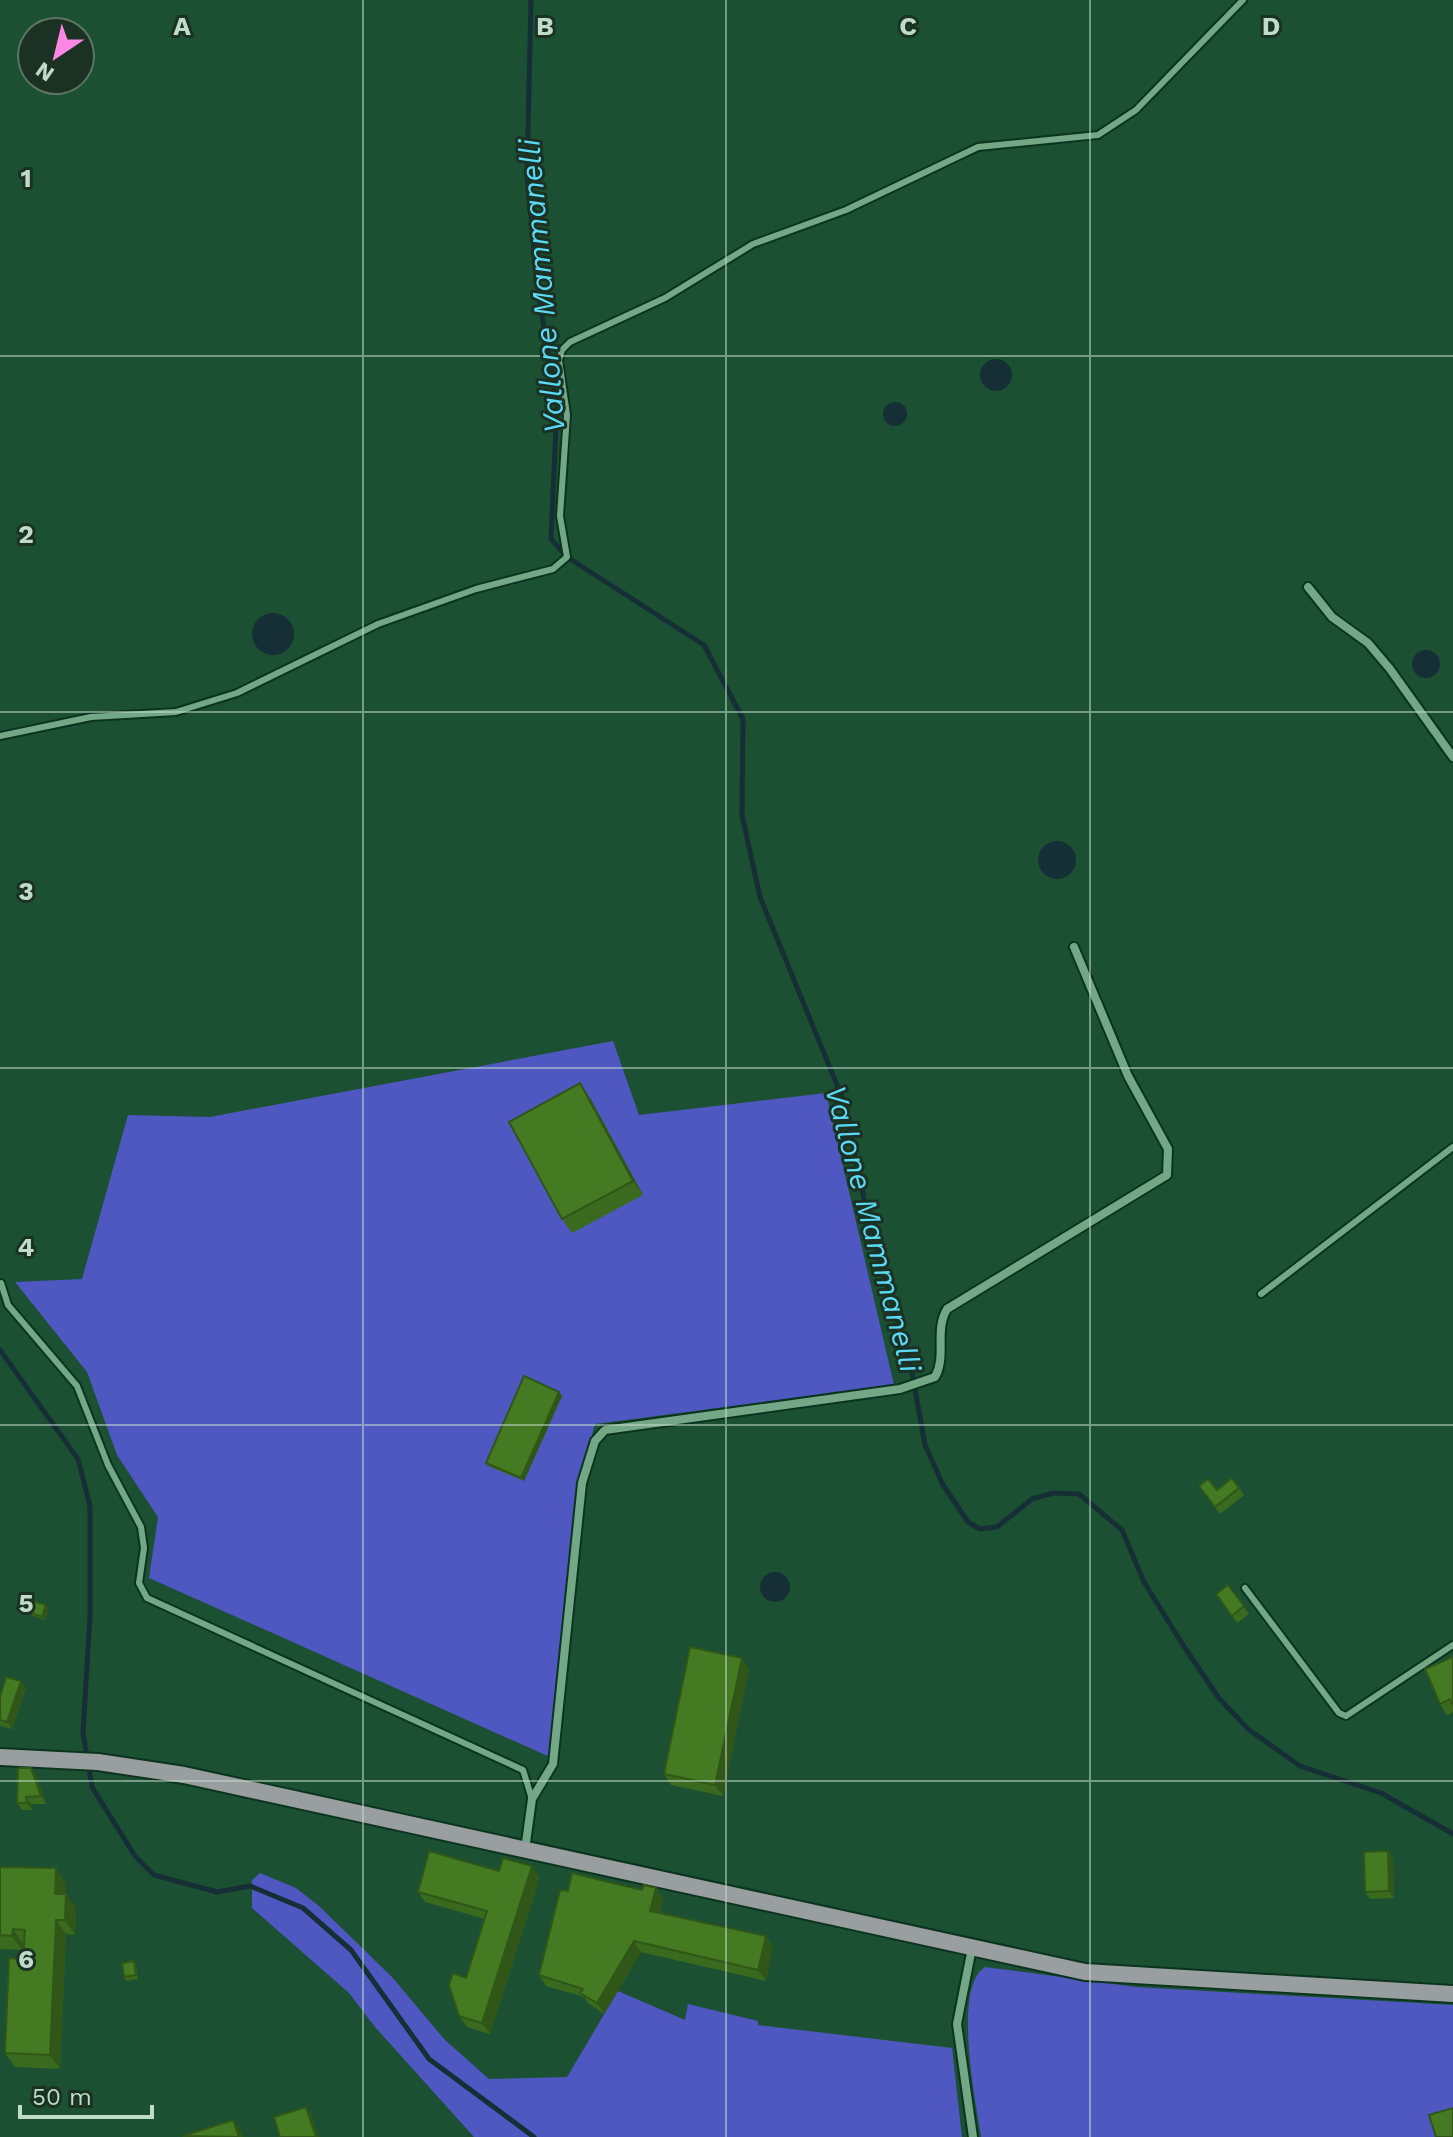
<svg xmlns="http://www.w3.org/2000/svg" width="1453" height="2137" font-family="'Work Sans',sans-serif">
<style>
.green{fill:#4f57c1}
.water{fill:#162f36}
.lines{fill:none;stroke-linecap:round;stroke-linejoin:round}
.stream{stroke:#162f36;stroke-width:5}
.service-casing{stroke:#0b341e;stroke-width:10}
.minor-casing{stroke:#0b341e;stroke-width:12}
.secondary-casing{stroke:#0b341e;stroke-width:20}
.service{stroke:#73a786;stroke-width:6}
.minor{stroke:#73a786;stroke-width:8}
.secondary{stroke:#999ea0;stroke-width:16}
.wall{fill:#3a6a1d}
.shaded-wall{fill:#305618}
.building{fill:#447b22;stroke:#305618;stroke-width:2}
.grid{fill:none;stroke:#c1dbc9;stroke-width:2;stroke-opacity:0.55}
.labels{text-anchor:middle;stroke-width:6;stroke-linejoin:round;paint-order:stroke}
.water-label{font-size:30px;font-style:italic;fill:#5bdaf7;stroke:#1b3123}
.grid-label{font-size:26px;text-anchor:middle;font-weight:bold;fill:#c1dbc9;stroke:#1b3123;stroke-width:6;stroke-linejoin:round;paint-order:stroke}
</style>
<rect width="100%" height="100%" fill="#1c5033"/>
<g class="green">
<path d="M613 1041 639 1115 826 1093 894 1385 595 1424 578 1486 550 1757 149 1578 158 1517 117 1455 87 1372 15 1282 82 1279 128 1115 210 1117Z"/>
<path d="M260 1873 296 1888 319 1906 392 1977 445 2040 489 2079 567 2077 618 1991 685 2020 688 2004 758 2021V2025L952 2048 962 2137H474L375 2027 349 1993 252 1908V1880Z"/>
<path d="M985 1967 1136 1987 1453 2005V2137H981C976 2102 952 1988 985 1967Z"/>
</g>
<g class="water">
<circle cx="996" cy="375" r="16"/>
<circle cx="895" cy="414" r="12"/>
<circle cx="273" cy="634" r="21"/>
<circle cx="1426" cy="664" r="14"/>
<circle cx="1057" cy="860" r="19"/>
<circle cx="775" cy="1587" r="15"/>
</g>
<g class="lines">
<g class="stream">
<path d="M531 0 527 174 538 292 557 405 551 539 567 557 704 645 743 719 742 815 760 897 844 1102 870 1228 911 1367 925 1445 943 1485 968 1522 980 1529 997 1527 1032 1499 1053 1493 1079 1494 1122 1530 1144 1582 1181 1642 1218 1697 1248 1729 1300 1766 1381 1793 1453 1834"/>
<path d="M0 1350 78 1459 90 1506V1616L83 1733 92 1787 135 1856 154 1875 217 1892 250 1886 303 1908 351 1950 429 2059 534 2137"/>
</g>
<g class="service-casing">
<g id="service">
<path d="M0 736 91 717 176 712 237 693 378 624 476 589 553 569 567 557 560 516 567 415 559 360 562 350 570 342 665 298 753 244 846 210 978 147 1098 135 1136 110 1243 0"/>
<path d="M1 1283 8 1305 77 1386 108 1465 141 1527 144 1548 139 1583 147 1598 523 1770 532 1799"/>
<path d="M1261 1294 1453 1147"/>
<path d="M1245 1588 1339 1713 1346 1716 1453 1645"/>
</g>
</g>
<g class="minor-casing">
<g id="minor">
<path d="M1308 587 1332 617 1368 643 1390 669 1453 757"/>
<path d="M525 1850 532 1799 553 1764 582 1483 595 1441 605 1430 900 1389 935 1377C947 1356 934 1331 947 1309L1167 1175 1168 1149 1128 1076 1074 947"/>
<path d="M972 1948 957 2024 973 2137"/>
</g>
</g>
<g class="secondary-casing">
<path id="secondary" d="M0 1757 98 1762 184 1775 1085 1972 1453 1994"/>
</g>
<use href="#service" class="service"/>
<use href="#minor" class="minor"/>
<use href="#secondary" class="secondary"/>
</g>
<g class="wall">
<path d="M590 1098 643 1195 572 1233 562 1219Z"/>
<path d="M559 1392 562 1396 524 1481 488 1466 486 1463Z"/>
<path d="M1232 1478 1244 1495 1220 1514 1199 1486 1217 1490Z"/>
<path d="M1228 1585 1249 1614 1237 1623 1216 1594Z"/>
<path d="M46 1605 49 1609 45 1620 33 1616 31 1613Z"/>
<path d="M1453 1657V1712L1447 1715 1440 1704Z"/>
<path d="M749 1669 723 1796 671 1785 664 1774Z"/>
<path d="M26 1688 12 1729 0 1726V1697Z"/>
<path d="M31 1768 36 1776 46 1804H31L32 1810H22L17 1803Z"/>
<path d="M1393 1858 1394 1898 1370 1899 1365 1892Z"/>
<path d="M0 1867 66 1883 65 1894 76 1908 75 1935 66 1934 60 2069 15 2067 5 2053 23 1959 24 1944H23L22 1950 0 1949Z"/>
<path d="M499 1871 540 1877 490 2034 467 2027 459 2016 466 1978 485 1919 425 1902 418 1892Z"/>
<path d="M568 1891 663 1898 660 1913 773 1947 766 1981 641 1952 604 2014 588 2003 584 1997 546 1986 539 1975Z"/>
<path d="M134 1961 136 1965 138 1979 126 1981 124 1977Z"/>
</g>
<g class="shaded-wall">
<path d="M580 1083 590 1098 643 1195 633 1181Z"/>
<path d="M559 1392 562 1396 524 1481 521 1478Z"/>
<path d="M46 1605 49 1609 45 1620 42 1617Z"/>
<path d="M742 1658 749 1669 723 1796 715 1785Z"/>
<path d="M21 1681 26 1688 12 1729 7 1722Z"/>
<path d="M31 1768 36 1776 46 1804 41 1796Z"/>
<path d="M26 1797 31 1804 32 1810 27 1803Z"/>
<path d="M1388 1851 1393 1858 1394 1898 1389 1891Z"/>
<path d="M532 1866 540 1877 490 2034 482 2023Z"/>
<path d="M56 1868 66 1883 65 1908 55 1894Z"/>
<path d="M656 1888 663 1898 658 1921 650 1911Z"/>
<path d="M66 1894 76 1908 75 1935 65 1920Z"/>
<path d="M56 1920 66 1934 60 2069 50 2055Z"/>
<path d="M13 1929 23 1944 22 1950 12 1936Z"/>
<path d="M766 1936 773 1947 766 1981 758 1970Z"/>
<path d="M634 1941 641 1952 604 2014 597 2003Z"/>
<path d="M306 2107 311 2114 319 2137H316Z"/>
<path d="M233 2120 241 2131 243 2137H239Z"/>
</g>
<g class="building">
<path d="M580 1083 633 1181 562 1219 509 1122Z"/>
<path d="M524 1376 559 1392 521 1478 486 1463Z"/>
<path d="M1232 1478 1239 1488 1215 1507 1199 1486 1208 1479 1217 1490Z"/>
<path d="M1228 1585 1244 1606 1232 1616 1216 1594Z"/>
<path d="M34 1601 46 1605 42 1617 31 1613Z"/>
<path d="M690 1647 742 1658 715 1785 664 1774Z"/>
<path d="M1453 1657V1705L1450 1699 1440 1704 1425 1669Z"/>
<path d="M6 1677 21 1681 7 1722 0 1720V1697Z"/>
<path d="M18 1768H31L41 1796 26 1797 27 1803H17Z"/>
<path d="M429 1851 499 1871 503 1858 532 1866 482 2023 459 2016 449 1985 453 1973 466 1978 487 1911 418 1892Z"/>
<path d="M1388 1851 1389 1891 1365 1892 1364 1852Z"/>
<path d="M0 1867 56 1868 55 1894H66L65 1920H56L50 2055 5 2053 9 1958 23 1959 25 1930 13 1929 12 1936 0 1935Z"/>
<path d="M572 1873 642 1890 644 1885 656 1888 650 1911 766 1936 758 1970 634 1941 597 2003 580 1993 583 1989 539 1975 560 1890 568 1891Z"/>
<path d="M134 1961 136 1975 124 1977 122 1963Z"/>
<path d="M306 2107 316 2137H280L274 2117Z"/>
<path d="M1453 2108V2137H1436L1429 2115Z"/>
<path d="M233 2120 239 2137 183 2136Z"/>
</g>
<path class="grid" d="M363 0V2137M726 0V2137M1090 0V2137M0 356H1453M0 712H1453M0 1068H1453M0 1425H1453M0 1781H1453"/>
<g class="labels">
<g class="water-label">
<text transform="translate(542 286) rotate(-95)" y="10">Vallone Mammanelli</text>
<text transform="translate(873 1229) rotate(75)" y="10">Vallone Mammanelli</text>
</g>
</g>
<g class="grid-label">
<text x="182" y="35">A</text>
<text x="545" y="35">B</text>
<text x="908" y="35">C</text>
<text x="1271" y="35">D</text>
<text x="26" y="187">1</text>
<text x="26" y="543">2</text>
<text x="26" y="900">3</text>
<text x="26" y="1256">4</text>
<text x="26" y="1612">5</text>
<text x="26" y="1968">6</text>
</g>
<g transform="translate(56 56) rotate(215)"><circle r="38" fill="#1b3123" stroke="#5d7565" stroke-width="2"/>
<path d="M0-6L14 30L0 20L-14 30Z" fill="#fc86e3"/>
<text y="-12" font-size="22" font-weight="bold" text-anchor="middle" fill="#c1dbc9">N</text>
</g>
<path d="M20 2105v12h132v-12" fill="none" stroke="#c1dbc9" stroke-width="4"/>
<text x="32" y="2105" font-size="24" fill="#c1dbc9" stroke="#1b3123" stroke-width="6" paint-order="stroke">50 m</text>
</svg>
